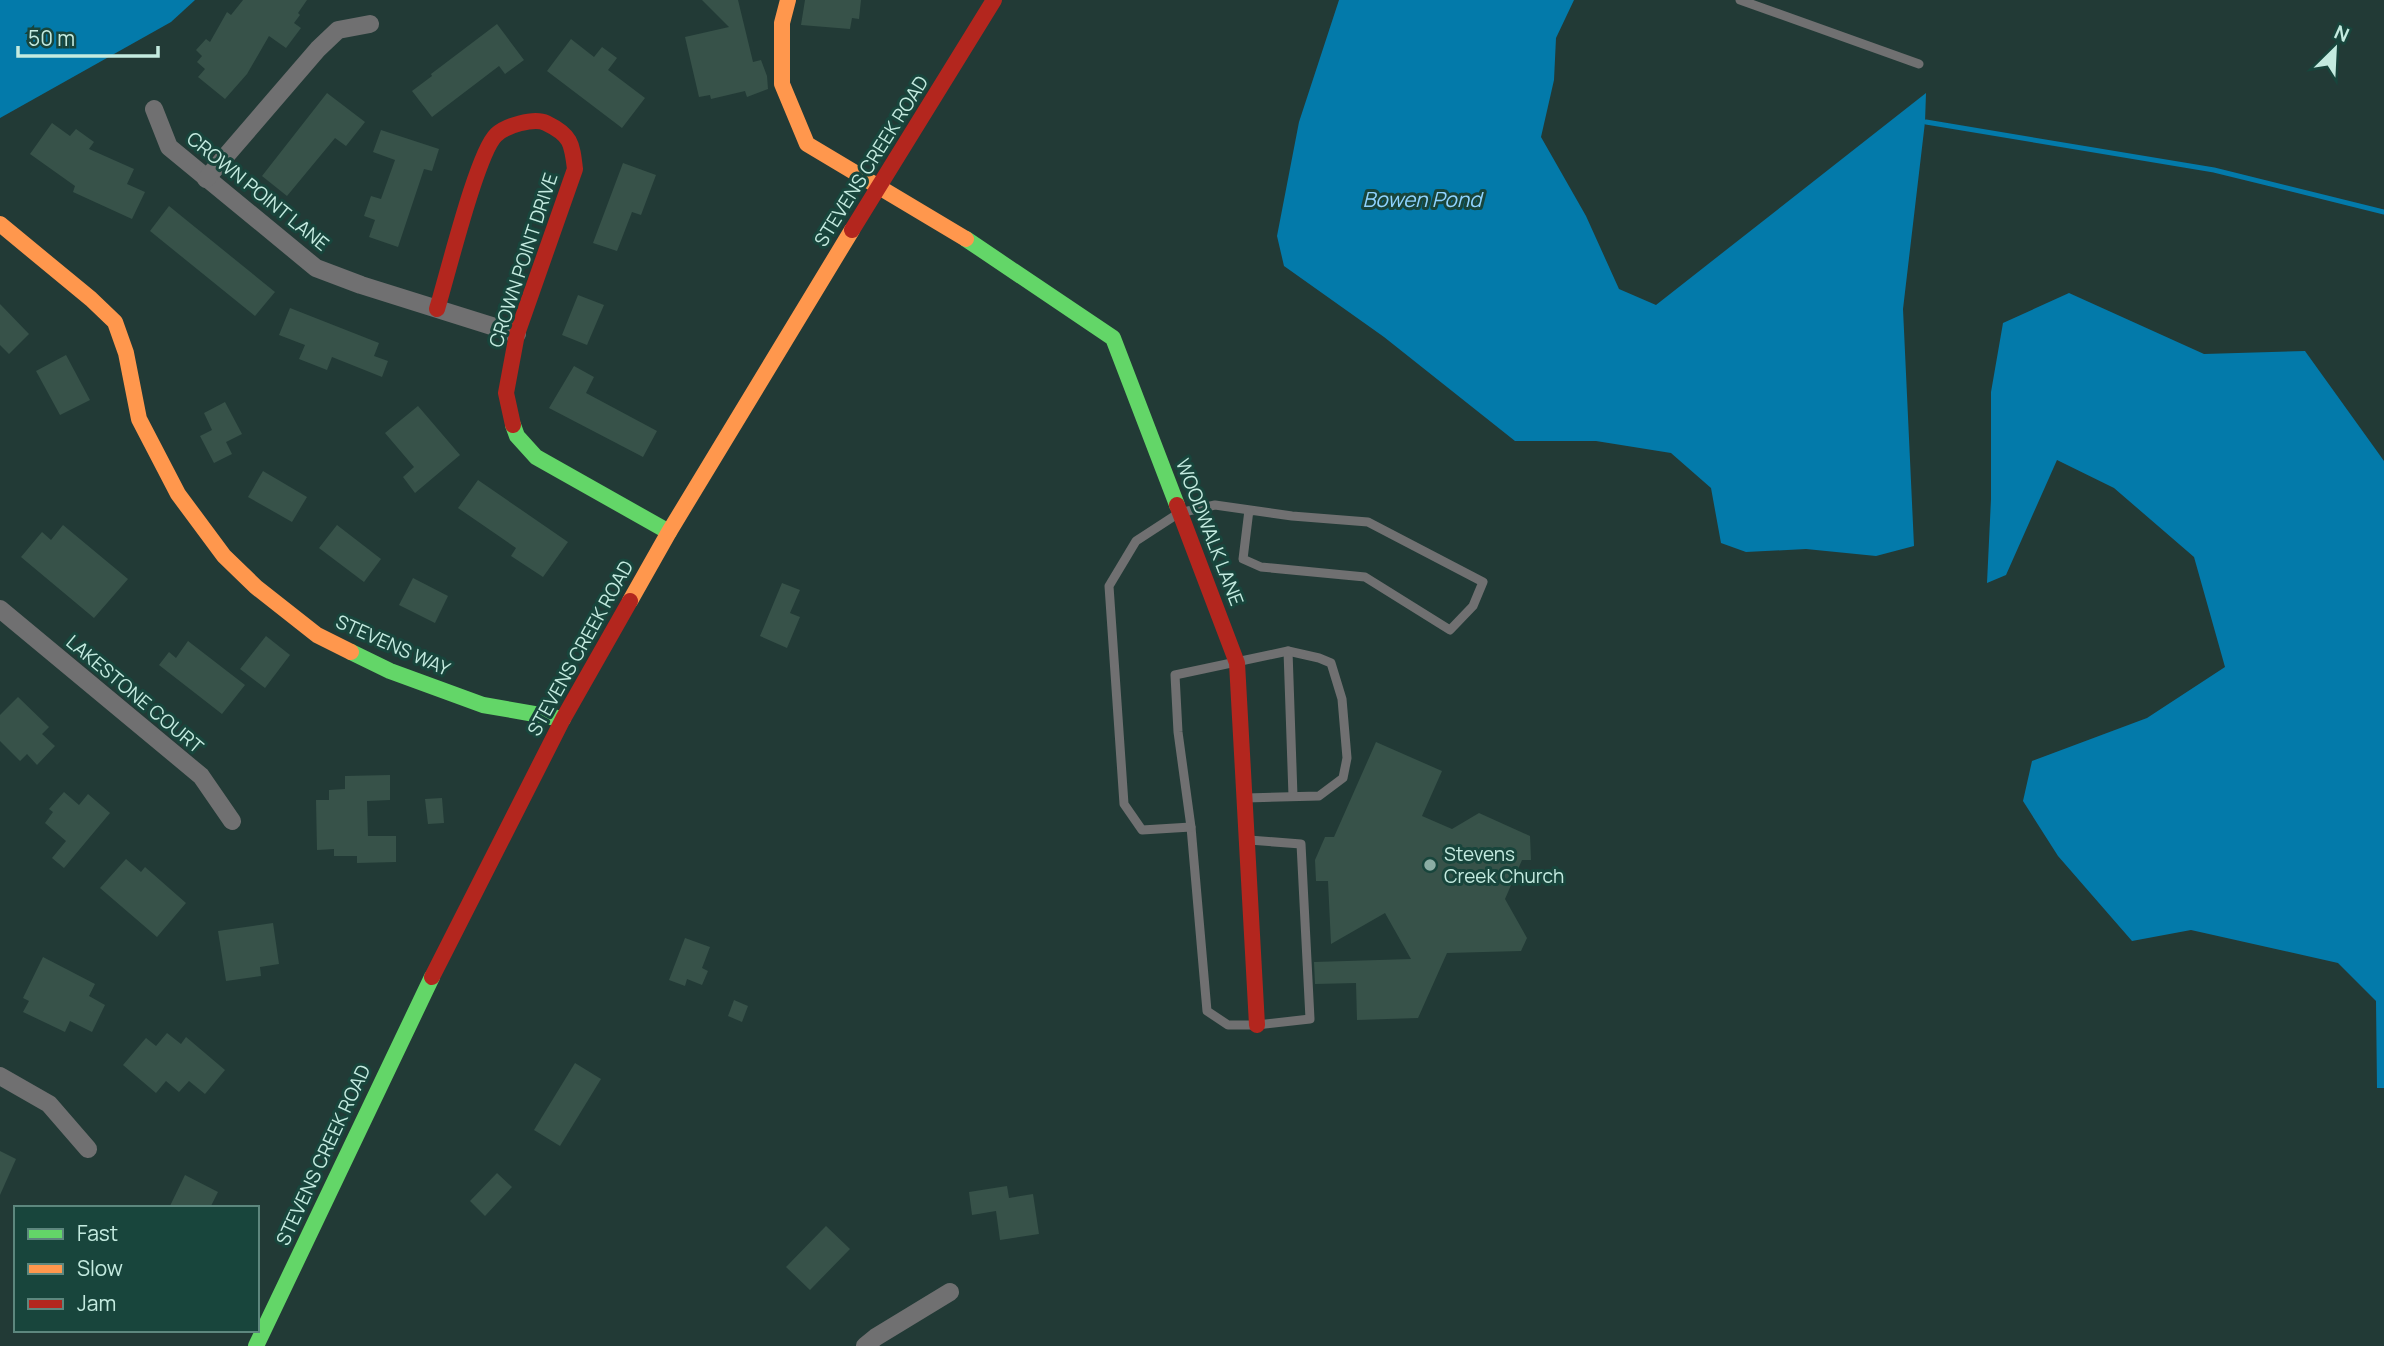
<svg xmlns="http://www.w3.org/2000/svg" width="2384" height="1346" font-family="Manrope,sans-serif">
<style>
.water{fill:#037aaa}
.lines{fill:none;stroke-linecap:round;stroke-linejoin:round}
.stream{stroke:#037aaa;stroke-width:5}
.building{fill:#375249}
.lane{stroke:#707071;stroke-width:9}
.street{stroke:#707071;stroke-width:18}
.fast{stroke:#63d668;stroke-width:16}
.slow{stroke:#ff974d;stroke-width:16}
.jam{stroke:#b3261e;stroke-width:16}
.poi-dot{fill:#8bada4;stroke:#18453c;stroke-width:2.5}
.labels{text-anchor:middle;stroke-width:6;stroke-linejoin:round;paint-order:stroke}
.street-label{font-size:19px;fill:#c4ebe0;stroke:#18453c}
.poi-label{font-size:19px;fill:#c4ebe0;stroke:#18453c;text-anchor:start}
.water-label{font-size:21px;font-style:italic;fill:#8fd3ff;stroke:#18453c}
</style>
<rect width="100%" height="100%" fill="#223a36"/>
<g class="water">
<path d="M0 0H195L171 22 0 118Z"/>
<path d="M1339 0H1574L1556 38 1554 80 1541 137 1586 216 1619 289 1656 305 1926 93 1925 122 1903 309 1914 546 1876 556 1806 549 1746 552 1721 543 1711 488 1671 453 1596 441H1515L1384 337 1284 266 1277 236 1299 122Z"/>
<path d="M2069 293 2204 354 2305 351 2384 461V1088H2377L2376 1001 2338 963 2191 930 2132 941 2058 856 2023 801 2032 761 2147 718 2225 667 2194 557 2114 488 2057 460 2006 575 1987 583 1991 499V392L2003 323Z"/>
</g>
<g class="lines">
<path class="stream" d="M1926 122 2214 170 2384 212"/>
</g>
<g class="building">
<path d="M243 0H307L298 13 300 15 294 23 301 28 286 48 269 36 247 74 225 99 198 77 205 69 197 62 202 56 196 50 206 39 210 42 227 12 231 15Z"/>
<path d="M702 0H738L753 62 761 60 767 76 768 89 747 97 745 91 711 99 710 95 699 97 685 37 729 27Z"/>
<path d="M805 0H861L859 19 852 18 850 29 801 25Z"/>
<path d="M497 24 524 60 505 74 499 66 432 117 412 91 432 76 431 74Z"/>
<path d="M571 39 594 57 602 47 617 58 608 70 645 98 622 128 547 71Z"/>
<path d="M327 93 365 122 346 146 335 138 287 196 262 176Z"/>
<path d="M52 123 70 136 76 129 94 142 89 149 134 169 127 184 145 192 132 219 73 192 75 186 30 154Z"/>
<path d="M381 130 439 149 432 171 424 169 398 247 369 237 375 220 364 216 371 196 381 199 395 160 373 152Z"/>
<path d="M623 163 656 175 641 215 632 212 617 251 593 243Z"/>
<path d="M169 206 275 292 255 316 150 231Z"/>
<path d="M578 295 604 305 587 345 562 335Z"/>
<path d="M0 304 29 334 9 354 0 345Z"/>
<path d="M290 308 379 343 374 356 388 361 382 377 332 357 327 370 299 359 305 345 279 335Z"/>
<path d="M66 355 90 400 60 415 36 371Z"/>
<path d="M574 366 594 377 586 393 657 431 643 457 549 408Z"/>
<path d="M225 402 242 434 226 442 232 454 214 463 200 436 212 430 204 413Z"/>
<path d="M418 406 460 455 415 493 403 477 414 467 385 433Z"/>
<path d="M263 471 307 497 292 522 248 497Z"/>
<path d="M478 480 568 542 543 577 511 556 516 548 458 508Z"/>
<path d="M63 525 128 579 94 618 21 557 42 532 51 540Z"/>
<path d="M337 525 381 559 364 582 319 548Z"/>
<path d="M413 578 448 596 435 623 399 605Z"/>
<path d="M782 583 800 590 790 613 800 617 787 648 760 636Z"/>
<path d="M266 636 290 655 265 688 240 669Z"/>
<path d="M188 641 245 685 222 714 159 665 169 652 176 658Z"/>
<path d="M18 697 49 727 42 734 55 746 37 765 27 754 20 761 0 741V715Z"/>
<path d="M1376 742 1442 771 1422 816 1452 829 1479 813 1530 836 1531 860H1522L1505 899 1527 938 1521 951 1447 953 1418 1018 1357 1020 1356 983 1315 984 1314 962 1411 959 1385 913 1331 944 1328 881H1316L1315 860 1325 837H1334Z"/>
<path d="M390 775V800L367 801 368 836H396V862L357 863V856H334V849L317 850 316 800H329V790L345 789V776Z"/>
<path d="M64 792 79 805 88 794 110 813 64 868 52 858 66 841 45 823 53 812 49 809Z"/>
<path d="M442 798 444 823 428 824 425 799Z"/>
<path d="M126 859 141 872 145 867 186 903 157 937 100 888Z"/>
<path d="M273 923 279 964 260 967 261 976 226 981 218 931Z"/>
<path d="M685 938 710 947 702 968 708 971 702 985 687 979 685 986 669 980Z"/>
<path d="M43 957 95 984 89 996 105 1005 92 1032 70 1021 65 1032 23 1012 29 1001 23 998Z"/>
<path d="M734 1000 748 1006 742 1022 728 1016Z"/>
<path d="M167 1033 181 1044 186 1037 225 1070 205 1094 189 1081 179 1092 166 1081 156 1093 123 1065 146 1038 156 1046Z"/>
<path d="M575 1063 601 1079 560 1146 534 1130Z"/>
<path d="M0 1151 16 1159 0 1195Z"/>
<path d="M497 1173 512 1187 485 1216 470 1201Z"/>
<path d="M185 1175 218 1192 210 1208H169Z"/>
<path d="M1007 1186 1009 1198 1033 1194 1039 1234 1000 1240 996 1211 972 1215 969 1192Z"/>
<path d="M826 1226 850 1249 810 1290 786 1267Z"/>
</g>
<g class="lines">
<g class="lane">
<path d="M1740 0 1919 64"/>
<path d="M1288 651 1293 796"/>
<path d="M1246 798 1319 796 1343 778 1347 758 1342 699 1331 663 1319 658 1288 651 1175 675 1178 732 1191 827 1207 1011 1228 1025H1257L1310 1019 1301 844 1249 840"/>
<path d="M1191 827 1142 830 1124 804 1109 586 1136 541 1179 513 1215 505 1292 516 1368 522 1483 582 1473 606 1450 630 1365 577 1261 567 1243 559 1249 510"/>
</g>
<g class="street">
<path d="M154 109 169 147 316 268 361 285 517 334"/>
<path d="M206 179 318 49 338 30 370 24"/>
<path d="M0 609 201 776 232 821"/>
<path d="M0 1076 49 1104 88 1149"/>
<path d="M865 1346 876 1337 950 1292"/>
</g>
<g class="fast">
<path d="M966 239 1113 338 1177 505"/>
<path d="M513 425 517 436 536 457 669 532"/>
<path d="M351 652 390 671 483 705 563 719"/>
<path d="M256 1346 432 977"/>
</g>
<g class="slow">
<path d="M788 0 782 23V84L807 144 966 239"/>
<path d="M0 224 91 299 115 322 126 353 139 419 178 494 224 556 256 587 317 635 351 652"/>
<path d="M630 601 669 532 852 230"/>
</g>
<g class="jam">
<path d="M852 230 994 0"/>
<path d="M437 309C447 277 477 153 496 135 505 126 534 117 546 123 571 135 572 143 575 169L517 334 506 393 513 425"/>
<path d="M1177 505 1237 663 1257 1025"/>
<path d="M432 977 563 719 630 601"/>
</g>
</g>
<circle class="poi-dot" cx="1430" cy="865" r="7"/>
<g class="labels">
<g class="street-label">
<text transform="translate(871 161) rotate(-58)" y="7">STEVENS CREEK ROAD</text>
<text transform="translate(258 191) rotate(39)" y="7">CROWN POINT LANE</text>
<text transform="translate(523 260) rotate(-72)" y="7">CROWN POINT DRIVE</text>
<text transform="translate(1210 532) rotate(69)" y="7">WOODWALK LANE</text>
<text transform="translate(393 645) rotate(24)" y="7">STEVENS WAY</text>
<text transform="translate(580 648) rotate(-61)" y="7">STEVENS CREEK ROAD</text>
<text transform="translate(135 694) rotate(40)" y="7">LAKESTONE COURT</text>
<text transform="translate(323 1155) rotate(-65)" y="7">STEVENS CREEK ROAD</text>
</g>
<g class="poi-label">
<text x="1444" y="861">Stevens<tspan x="1444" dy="22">Creek Church</tspan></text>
</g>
<g class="water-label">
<text x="1422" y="207">Bowen Pond</text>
</g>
</g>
<rect x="14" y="1206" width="245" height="126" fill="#18453c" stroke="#5d877e" stroke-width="2"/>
<rect x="28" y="1229" width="35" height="10" fill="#63d668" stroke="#5d877e" stroke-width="2"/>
<text x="77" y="1241" font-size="21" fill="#c4ebe0">Fast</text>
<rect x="28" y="1264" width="35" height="10" fill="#ff974d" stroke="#5d877e" stroke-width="2"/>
<text x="77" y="1276" font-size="21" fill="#c4ebe0">Slow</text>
<rect x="28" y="1299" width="35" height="10" fill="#b3261e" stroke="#5d877e" stroke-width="2"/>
<text x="77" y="1311" font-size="21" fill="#c4ebe0">Jam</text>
<g transform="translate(2335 49) rotate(24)" stroke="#18453c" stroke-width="5" paint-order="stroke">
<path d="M0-5L12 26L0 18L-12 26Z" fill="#c4ebe0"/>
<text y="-10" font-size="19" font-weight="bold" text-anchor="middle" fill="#c4ebe0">N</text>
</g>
<path d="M18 46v10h140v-10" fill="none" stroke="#c4ebe0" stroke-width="3.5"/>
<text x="28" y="46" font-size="21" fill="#c4ebe0" stroke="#18453c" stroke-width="5" paint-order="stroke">50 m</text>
</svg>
